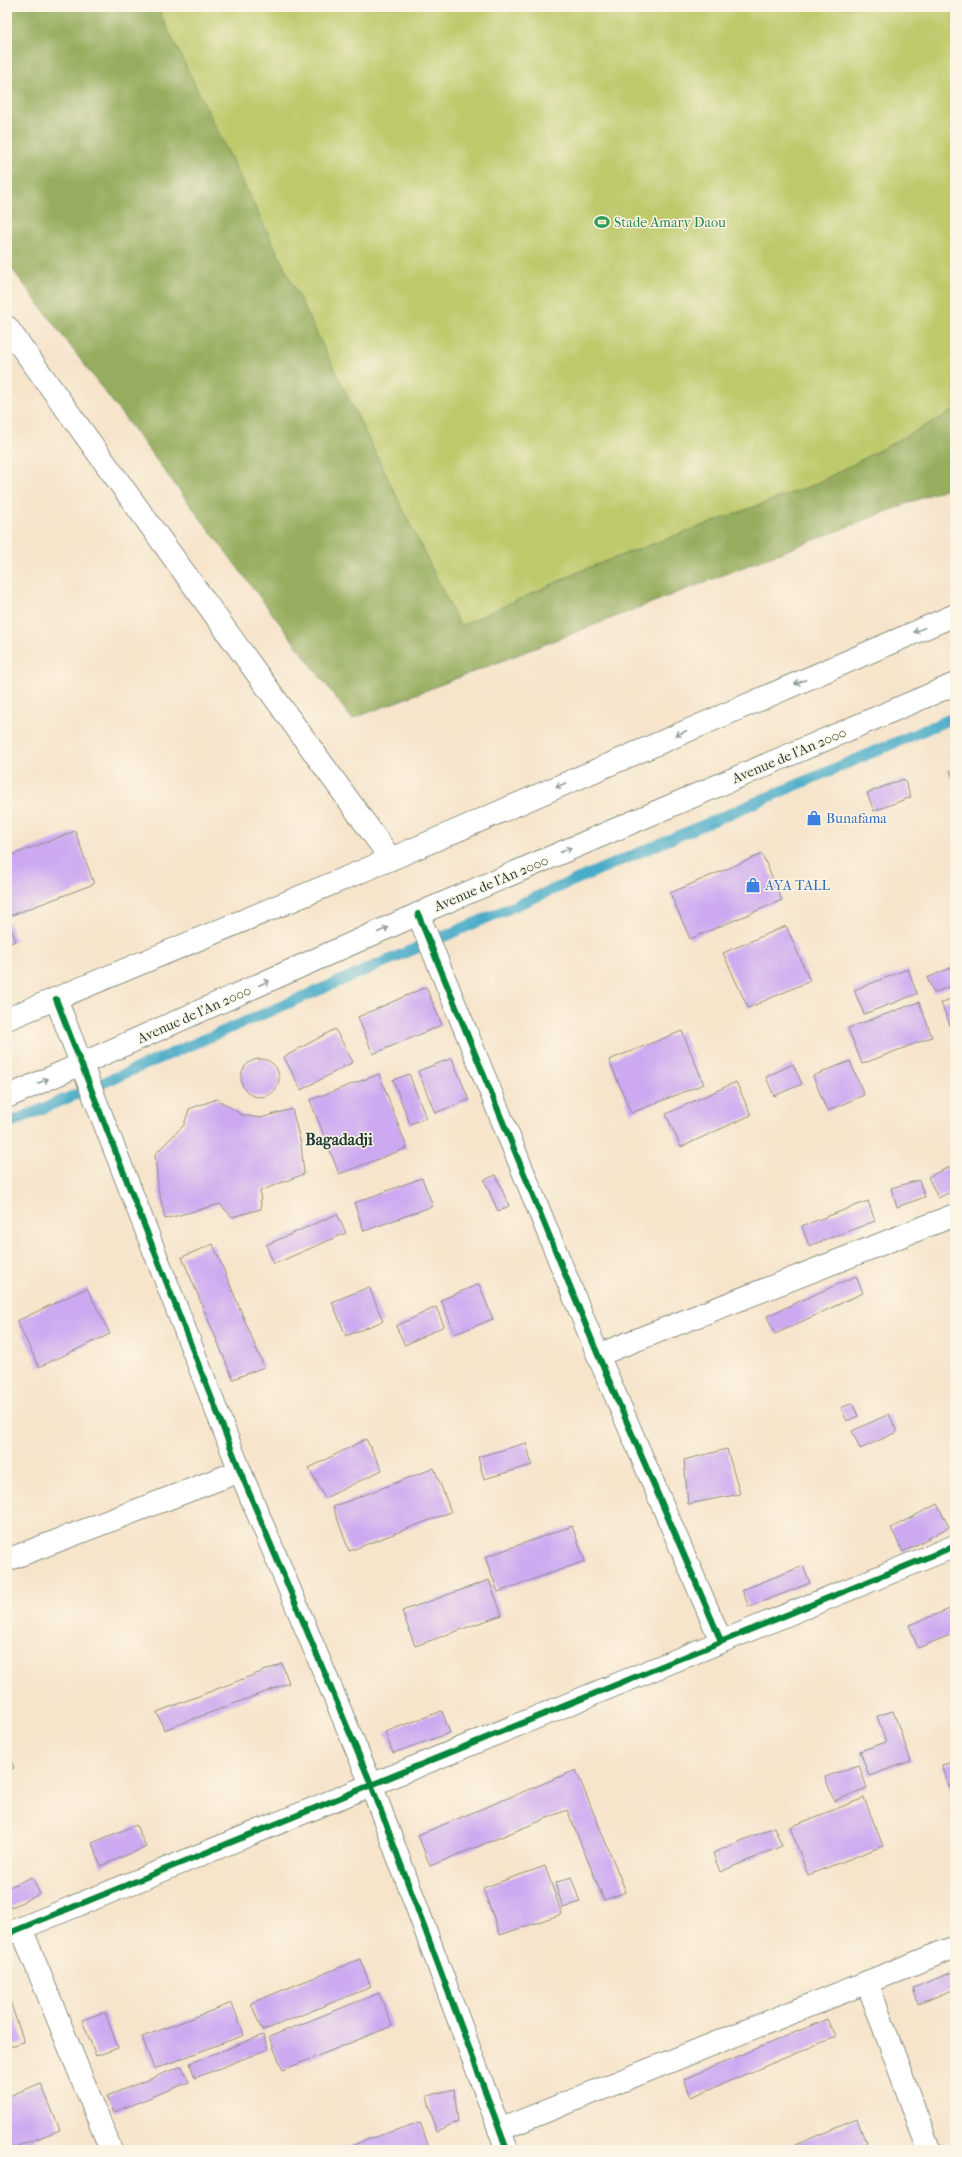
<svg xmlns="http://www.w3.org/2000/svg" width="962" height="2157" font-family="'IM FELL French Canon',serif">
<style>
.green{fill:#bdc96b;stroke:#6e8350}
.forest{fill:#96ad5f;stroke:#5a754a}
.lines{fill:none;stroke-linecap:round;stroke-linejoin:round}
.stream{stroke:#48acc8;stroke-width:11}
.building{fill:#cca9f1}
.minor-casing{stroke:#8a9080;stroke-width:24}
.major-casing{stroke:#8a9080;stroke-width:24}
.minor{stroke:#fff;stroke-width:22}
.major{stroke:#fff;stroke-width:22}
.cycleway-casing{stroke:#fcf5e5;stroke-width:8}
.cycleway{stroke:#00873e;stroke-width:6}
.oneway{stroke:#8f9e9a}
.labels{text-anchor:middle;stroke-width:3;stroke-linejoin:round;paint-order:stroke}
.leisure-label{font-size:14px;fill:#27864d;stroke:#fcf5e5;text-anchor:start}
.street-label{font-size:14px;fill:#1f3d34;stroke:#fcf5e5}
.shop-label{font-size:14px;fill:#366cbe;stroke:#fcf5e5;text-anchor:start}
.quarter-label{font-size:16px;font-weight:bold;fill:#1f3d34;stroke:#fcf5e5}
</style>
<rect width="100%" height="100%" fill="#fcf5e5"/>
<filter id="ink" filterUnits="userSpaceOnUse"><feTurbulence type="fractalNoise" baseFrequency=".025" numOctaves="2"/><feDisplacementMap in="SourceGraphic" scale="8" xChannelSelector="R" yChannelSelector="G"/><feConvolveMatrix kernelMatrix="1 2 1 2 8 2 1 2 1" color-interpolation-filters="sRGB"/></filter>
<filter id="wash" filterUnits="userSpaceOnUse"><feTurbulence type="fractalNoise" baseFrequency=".012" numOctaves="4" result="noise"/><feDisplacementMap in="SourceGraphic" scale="16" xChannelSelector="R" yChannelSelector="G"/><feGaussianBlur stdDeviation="0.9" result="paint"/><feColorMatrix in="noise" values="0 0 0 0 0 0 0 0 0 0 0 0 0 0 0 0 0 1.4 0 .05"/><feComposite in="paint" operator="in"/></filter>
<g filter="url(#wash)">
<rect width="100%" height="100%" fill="#f6e4cb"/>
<path class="green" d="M154 7H955V436L442 660Z"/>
<path class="forest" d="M7 7H157L460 626 590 567 816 484 955 410V485L352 719 7 262Z"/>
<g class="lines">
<path class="stream" d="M7 1124 955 717"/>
</g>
<g id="blocks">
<g class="building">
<path d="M955 769V784L950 771Z"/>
<path d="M904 779 911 797 874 811 867 793Z"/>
<path d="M75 831 94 884 7 917V857Z"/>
<path d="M762 854 782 900 690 939 670 893Z"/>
<path d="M7 919 16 941 7 944Z"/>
<path d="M786 926 810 981 748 1008 723 953Z"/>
<path d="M955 966V984L934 993 927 978Z"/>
<path d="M908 969 917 994 864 1014 854 990Z"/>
<path d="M426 987 442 1025 373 1054 358 1017Z"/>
<path d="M955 997V1037L941 1003Z"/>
<path d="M919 1002 932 1037 862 1064 848 1028Z"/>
<path d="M335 1029 353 1062 301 1090 284 1057Z"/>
<path d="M682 1031 704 1084 631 1113 609 1060Z"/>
<path d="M452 1058 469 1100 435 1113 418 1071Z"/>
<circle cx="260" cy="1078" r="19"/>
<path d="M850 1061 864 1095 827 1111 813 1076Z"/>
<path d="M793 1064 802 1084 774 1096 766 1077Z"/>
<path d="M379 1074 407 1148 339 1174 310 1100Z"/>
<path d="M409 1074 426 1118 410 1124 393 1080Z"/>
<path d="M736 1082 751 1115 681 1147 666 1114Z"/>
<path d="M217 1099 242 1115 260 1118 292 1109 301 1144 304 1174 260 1191 261 1209 232 1217 220 1204 165 1219 158 1188 155 1154 184 1125 189 1109Z"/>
<path d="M955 1164V1190L938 1198 928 1177Z"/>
<path d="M496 1175 509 1206 498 1211 484 1180Z"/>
<path d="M422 1178 433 1206 364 1231 354 1203Z"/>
<path d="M919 1180 925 1197 897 1207 891 1188Z"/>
<path d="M868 1201 875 1221 809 1246 802 1226Z"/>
<path d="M337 1214 346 1233 274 1264 266 1245Z"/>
<path d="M213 1244 264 1367 233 1379 182 1257Z"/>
<path d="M856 1276 863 1293 775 1334 767 1316Z"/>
<path d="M479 1284 493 1319 455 1334 441 1300Z"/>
<path d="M369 1287 383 1321 346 1336 332 1302Z"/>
<path d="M87 1288 110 1334 39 1367 17 1321Z"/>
<path d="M436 1307 444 1326 405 1345 396 1326Z"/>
<path d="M852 1403 858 1416 847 1421 841 1408Z"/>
<path d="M889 1414 897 1432 860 1449 852 1431Z"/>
<path d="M366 1439 382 1470 325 1498 309 1468Z"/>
<path d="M526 1443 532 1465 484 1479 478 1457Z"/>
<path d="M727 1449 740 1494 688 1504 684 1460Z"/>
<path d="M434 1468 451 1512 349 1551 333 1507Z"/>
<path d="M937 1504 949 1527 903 1552 891 1528Z"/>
<path d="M572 1526 585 1561 498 1592 485 1557Z"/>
<path d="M803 1566 810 1583 749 1607 742 1590Z"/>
<path d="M489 1580 502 1615 415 1646 402 1611Z"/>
<path d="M955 1607V1633L918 1648 909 1625Z"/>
<path d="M282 1664 289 1683 164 1730 157 1712Z"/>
<path d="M442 1711 450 1733 393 1753 385 1732Z"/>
<path d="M893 1711 911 1761 869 1776 860 1751 886 1742 877 1716Z"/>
<path d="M7 1751 14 1768 7 1771Z"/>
<path d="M955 1761V1802L942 1765Z"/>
<path d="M859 1765 867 1788 834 1801 825 1777Z"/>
<path d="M576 1770 626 1892 604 1900 567 1810 430 1866 418 1835Z"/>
<path d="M864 1798 883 1846 808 1875 790 1827Z"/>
<path d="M136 1825 146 1847 101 1866 92 1843Z"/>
<path d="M774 1827 782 1846 720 1872 713 1853Z"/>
<path d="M545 1866 562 1914 500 1935 483 1888Z"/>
<path d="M32 1877 40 1894 7 1909V1888Z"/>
<path d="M571 1877 580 1902 563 1908 555 1883Z"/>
<path d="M360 1959 371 1987 262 2031 251 2003Z"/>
<path d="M955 1971V1989L918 2004 913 1988Z"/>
<path d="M7 1993 24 2042 7 2047Z"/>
<path d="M379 1993 392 2026 283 2070 269 2037Z"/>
<path d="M232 2003 244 2035 154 2069 142 2037Z"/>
<path d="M105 2012 118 2048 96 2056 82 2020Z"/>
<path d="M827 2019 835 2037 691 2097 684 2079Z"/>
<path d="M263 2035 268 2049 195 2078 190 2063Z"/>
<path d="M182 2066 189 2082 114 2112 107 2096Z"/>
<path d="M41 2083 60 2130 7 2150V2097Z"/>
<path d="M454 2089 458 2122 436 2131 427 2096Z"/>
<path d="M857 2119 866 2143 849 2150H783Z"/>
<path d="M420 2122 430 2150H340L369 2139Z"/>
</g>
</g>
</g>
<g filter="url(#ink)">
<use href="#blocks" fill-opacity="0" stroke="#8a9080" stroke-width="1"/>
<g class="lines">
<g class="minor-casing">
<g id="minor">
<path d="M7 327 391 859"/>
<path d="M418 914 598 1355 721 1641"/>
<path d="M56 999 240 1471 371 1784 507 2150"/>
<path d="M598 1355 955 1215"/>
<path d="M7 1560 240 1471"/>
<path d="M21 1928 111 2150"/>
<path d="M7 1934 955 1546"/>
<path d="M867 1982 929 2150"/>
<path d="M499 2130 955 1947"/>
</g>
</g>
<g class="major-casing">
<g id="major">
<path d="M7 1019 391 859 955 615"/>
<path d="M7 1097 418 914 955 684"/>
</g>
</g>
<use href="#minor" class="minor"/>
<use href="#major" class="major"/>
<g class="cycleway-casing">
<g id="cycleway">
<path d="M418 914 598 1355 721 1641"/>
<path d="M56 999 240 1471 371 1784 507 2150"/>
<path d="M7 1934 955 1546"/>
</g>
</g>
<use href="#cycleway" class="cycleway"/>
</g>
<defs><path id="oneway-shaft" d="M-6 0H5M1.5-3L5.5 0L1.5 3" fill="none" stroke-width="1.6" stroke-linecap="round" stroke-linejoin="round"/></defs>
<g class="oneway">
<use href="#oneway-shaft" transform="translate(919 630) rotate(157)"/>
<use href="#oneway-shaft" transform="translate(800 682) rotate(157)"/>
<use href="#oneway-shaft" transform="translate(681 733) rotate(157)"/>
<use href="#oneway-shaft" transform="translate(561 785) rotate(157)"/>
<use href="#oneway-shaft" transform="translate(566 850) rotate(-23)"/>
<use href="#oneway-shaft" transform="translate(383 930) rotate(-24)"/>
<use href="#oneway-shaft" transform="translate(264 983) rotate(-24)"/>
<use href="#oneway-shaft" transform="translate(43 1081) rotate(-24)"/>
</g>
</g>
<defs>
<g id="stadium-bare" transform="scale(1.2)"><path d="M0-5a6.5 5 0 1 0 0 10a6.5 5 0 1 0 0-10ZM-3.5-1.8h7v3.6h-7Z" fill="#2e9e5b" stroke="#fcf5e5" stroke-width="2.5" paint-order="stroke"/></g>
<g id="shop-bare" transform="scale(1.2)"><path d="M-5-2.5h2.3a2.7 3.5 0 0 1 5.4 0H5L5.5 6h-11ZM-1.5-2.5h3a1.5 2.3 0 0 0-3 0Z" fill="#3f7fe0" stroke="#fcf5e5" stroke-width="2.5" paint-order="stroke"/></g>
</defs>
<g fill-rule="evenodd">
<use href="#stadium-bare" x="602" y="222"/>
<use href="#shop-bare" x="814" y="818"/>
<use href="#shop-bare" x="753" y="885"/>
</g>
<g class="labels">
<g class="leisure-label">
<text x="614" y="227">Stade Amary Daou</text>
</g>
<g class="street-label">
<text transform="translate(789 755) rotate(-23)" y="5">Avenue de l'An 2000</text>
<text transform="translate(491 883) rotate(-23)" y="5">Avenue de l'An 2000</text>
<text transform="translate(194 1014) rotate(-24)" y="5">Avenue de l'An 2000</text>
</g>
<g class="shop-label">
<text x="826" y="823">Bunafama</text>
<text x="765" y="890">AYA TALL</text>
</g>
<g class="quarter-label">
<text x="339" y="1145">Bagadadji</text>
</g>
</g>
<rect width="962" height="2157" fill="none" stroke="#fcf5e5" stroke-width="24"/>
</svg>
